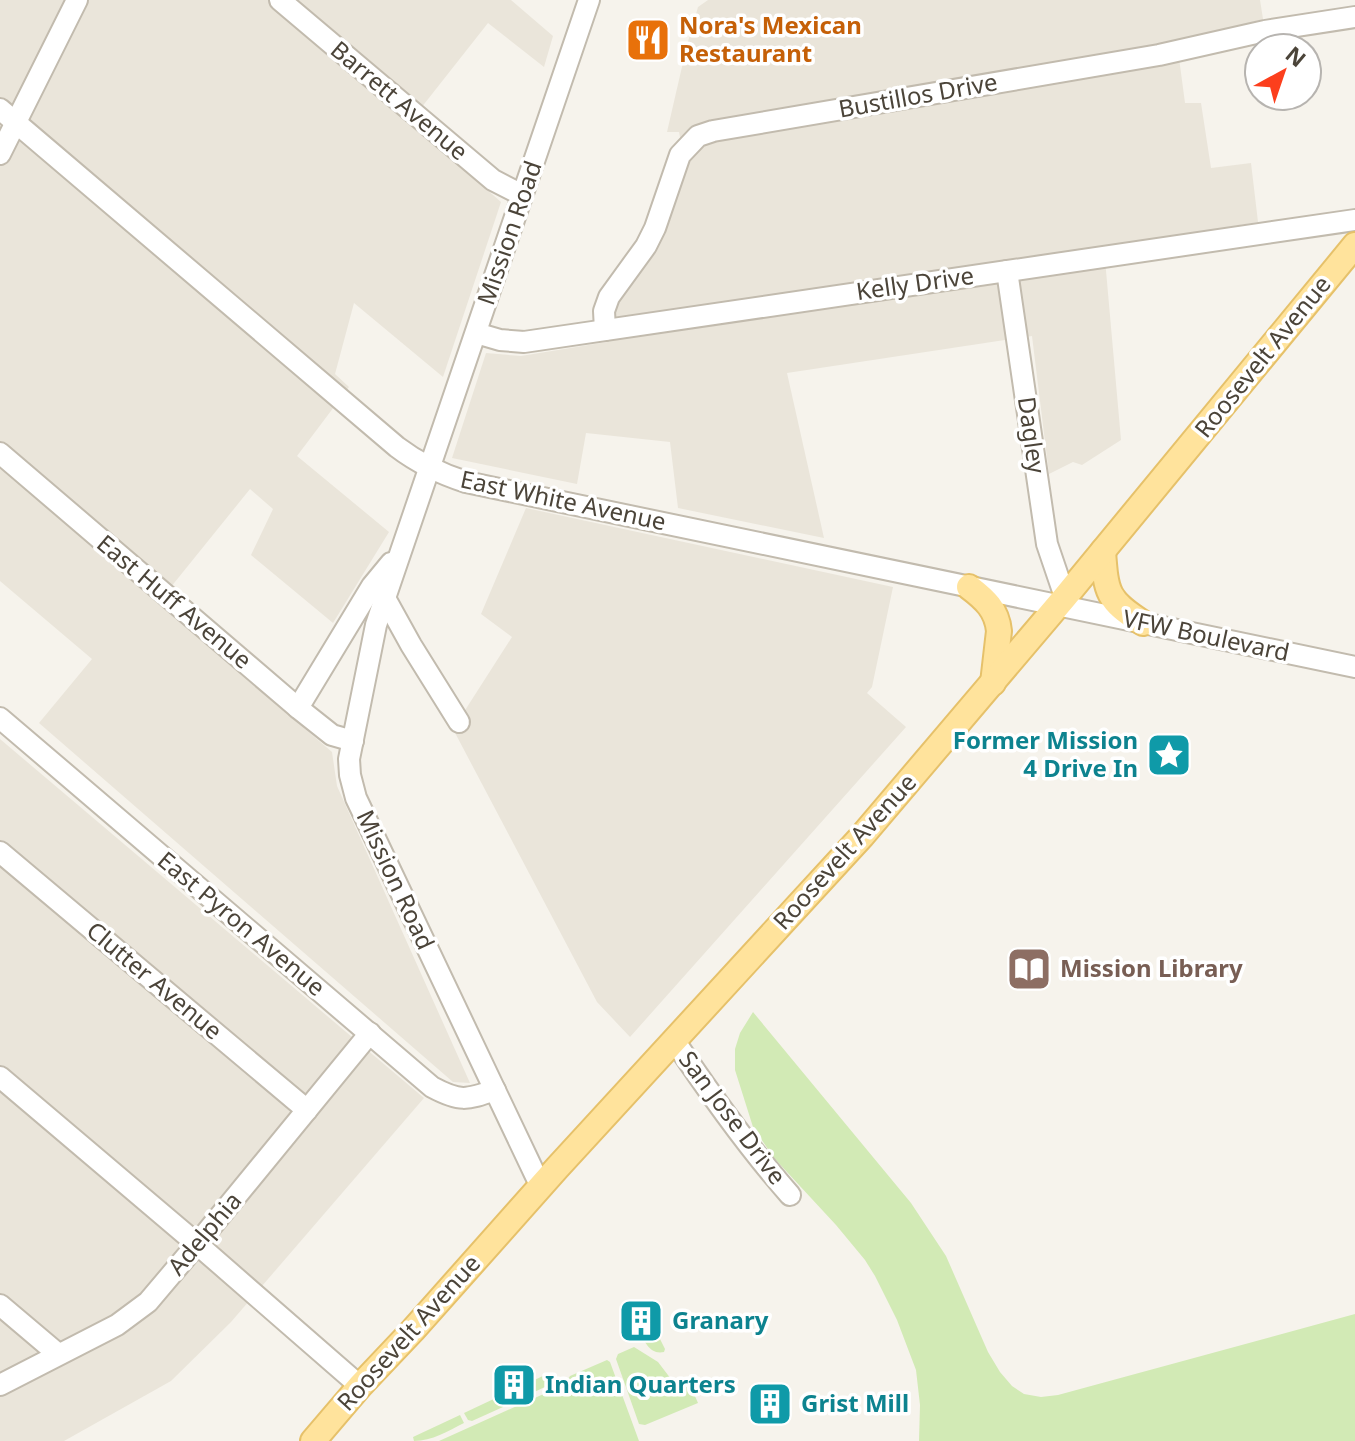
<svg xmlns="http://www.w3.org/2000/svg" width="1355" height="1441" font-family="'Noto Sans',sans-serif">
<style>
.residential{fill:#eae5da}
.green{fill:#d2eab5}
.lines{fill:none;stroke-linecap:round;stroke-linejoin:round}
.minor-casing{stroke:#c2bbae;stroke-width:24}
.major-casing{stroke:#e6c16a;stroke-width:28}
.minor{stroke:#fff;stroke-width:20}
.major{stroke:#ffe39c;stroke-width:24}
.labels{text-anchor:middle;stroke-width:7;stroke-linejoin:round;paint-order:stroke}
.food-label{font-size:24px;font-weight:bold;fill:#c56008;stroke:#fff;text-anchor:start}
.street-label{font-size:24px;fill:#4b4439;stroke:#fff}
.culture-label{font-size:24px;font-weight:bold;fill:#0d838f;stroke:#fff;text-anchor:start}
.education-label{font-size:24px;font-weight:bold;fill:#785e54;stroke:#fff;text-anchor:start}
</style>
<rect width="100%" height="100%" fill="#f6f3ec"/>
<g class="residential">
<path d="M0 0H511L553 36 544 67 488 23 410 122 501 202 443 377 354 303 335 374 349 387 297 456 389 532 333 623 251 555 273 509 250 489 158 603 332 752 337 786 470 1083 453 1082 39 723 92 659 0 581Z"/>
<path d="M708 0H1260L1263 19 1177 43 1185 103H1201L1211 168 1251 163 1258 222 1104 248 1121 440 1082 465 1073 462 1049 474 1032 336 787 373 824 538 678 508 670 442 586 433 577 484 452 458 486 353 521 356 607 342 616 302 665 231 685 163 679 132H667L687 45 698 7Z"/>
<path d="M526 508 893 587 872 687 867 693 906 727 630 1037 597 1002 453 729 512 637 481 614Z"/>
<path d="M0 739 424 1098 231 1322 171 1381 64 1441H0Z"/>
</g>
<g class="green">
<path d="M753 1012 911 1203 946 1256 988 1352 1000 1372 1012 1386 1024 1394 1041 1397 1058 1395 1355 1314V1441H919L920 1405 916 1370 897 1320 875 1276 865 1260 836 1225 774 1158 753 1127 735 1070V1049L740 1033Z"/>
<path d="M653 1325 665 1349 664 1352C650 1355 645 1342 639 1331Z"/>
<path d="M634 1347 658 1362 671 1379 691 1387 698 1403 645 1425 639 1424 616 1359 618 1354Z"/>
<path d="M607 1360 610 1362 639 1441H439L557 1388 563 1387 570 1376Z"/>
<path d="M545 1375 549 1382V1385L509 1404 503 1395Z"/>
<path d="M500 1396 504 1405 503 1407 472 1421 468 1420 464 1413Z"/>
<path d="M460 1415 464 1423C448 1431 432 1441 414 1441L413 1437Z"/>
</g>
<g class="lines">
<g class="minor-casing">
<g id="minor">
<path d="M280 0 493 180 522 195"/>
<path d="M0 109 397 447C418 463 441 474 466 482L1355 667"/>
<path d="M0 154 77 0"/>
<path d="M1007 271 1047 544 1065 597"/>
<path d="M605 330 604 311 609 297 646 246 655 228 680 155 698 136 713 131 1159 55 1265 31 1355 17"/>
<path d="M476 333 500 340 524 342 1355 220"/>
<path d="M0 453 298 708 332 735 353 741"/>
<path d="M385 598 411 645 459 722"/>
<path d="M298 708 372 586 391 563"/>
<path d="M0 718 432 1087C460 1102 466 1100 495 1090"/>
<path d="M0 852 307 1110"/>
<path d="M674 1040C710 1094 747 1146 790 1195"/>
<path d="M0 1077 197 1244 360 1386"/>
<path d="M541 1187 356 798 350 775 349 759 376 625 385 598 589 0"/>
<path d="M0 1305 58 1354"/>
<path d="M0 1385 117 1325 148 1302 197 1244 370 1033"/>
</g>
</g>
<g class="major-casing">
<g id="major">
<path d="M1103 551C1106 593 1107 600 1143 623"/>
<path d="M969 587C985 599 997 610 999 631L993 683"/>
<path d="M313 1441 360 1386 413 1330 557 1168 862 836 1065 597 1355 245"/>
</g>
</g>
<use href="#minor" class="minor"/>
<use href="#major" class="major"/>
</g>
<defs>
<g id="restaurant-square" transform="scale(2.3)"><rect x="-9" y="-9" width="18" height="18" rx="4" fill="#e8710a" stroke="#fff"/><path d="M-5-6h1v4h1v-4h1v4h1v-4h1v5L-1.5 .5V6h-2V.5L-5-1ZM5-6V6H3V1.5H1.5Q1.5-4 5-6Z" fill="#fff"/></g>
<g id="sight-square" transform="scale(2.3)"><rect x="-9" y="-9" width="18" height="18" rx="4" fill="#0f9aa8" stroke="#fff"/><path d="M0-6L1.8-2.2L6-1.7L2.9 1.2L3.7 5.4L0 3.3L-3.7 5.4L-2.9 1.2L-6-1.7L-1.8-2.2Z" fill="#fff"/></g>
<g id="library-square" transform="scale(2.3)"><rect x="-9" y="-9" width="18" height="18" rx="4" fill="#8d6e63" stroke="#fff"/><path d="M-6-4Q-3-5.5-.7-3.5V5Q-3 3-6 4ZM6-4Q3-5.5 .7-3.5V5Q3 3 6 4Z" fill="#fff"/></g>
<g id="building-square" transform="scale(2.3)"><rect x="-9" y="-9" width="18" height="18" rx="4" fill="#0f9aa8" stroke="#fff"/><path d="M-4-6H4V6H1V3H-1V6H-4ZM-2.5-4.3h1.7v1.8h-1.7ZM.8-4.3h1.7v1.8H.8ZM-2.5-1h1.7V.8h-1.7ZM.8-1h1.7V.8H.8Z" fill="#fff"/></g>
</defs>
<g fill-rule="evenodd">
<use href="#restaurant-square" x="648" y="40"/>
<use href="#sight-square" x="1169" y="755"/>
<use href="#library-square" x="1029" y="969"/>
<use href="#building-square" x="641" y="1321"/>
<use href="#building-square" x="514" y="1385"/>
<use href="#building-square" x="770" y="1404"/>
</g>
<g class="labels">
<g class="food-label">
<text x="679" y="34">Nora's Mexican<tspan x="679" dy="28">Restaurant</tspan></text>
</g>
<g class="street-label">
<text transform="translate(918 96) rotate(-10)" y="8">Bustillos Drive</text>
<text transform="translate(399 101) rotate(40)" y="8">Barrett Avenue</text>
<text transform="translate(510 233) rotate(-71)" y="8">Mission Road</text>
<text transform="translate(915 284) rotate(-8)" y="8">Kelly Drive</text>
<text transform="translate(1263 357) rotate(-51)" y="8">Roosevelt Avenue</text>
<text transform="translate(1031 435) rotate(82)" y="8">Dagley</text>
<text transform="translate(563 501) rotate(12)" y="8">East White Avenue</text>
<text transform="translate(174 602) rotate(40)" y="8">East Huff Avenue</text>
<text transform="translate(1206 636) rotate(12)" y="8">VFW Boulevard</text>
<text transform="translate(845 852) rotate(-48)" y="8">Roosevelt Avenue</text>
<text transform="translate(395 880) rotate(65)" y="8">Mission Road</text>
<text transform="translate(241 924) rotate(40)" y="8">East Pyron Avenue</text>
<text transform="translate(154 981) rotate(40)" y="8">Clutter Avenue</text>
<text transform="translate(732 1118) rotate(53)" y="8">San Jose Drive</text>
<text transform="translate(205 1234) rotate(-50)" y="8">Adelphia</text>
<text transform="translate(409 1333) rotate(-48)" y="8">Roosevelt Avenue</text>
</g>
<g class="culture-label">
<text x="1138" y="749" text-anchor="end">Former Mission<tspan x="1138" dy="28">4 Drive In</tspan></text>
<text x="672" y="1329">Granary</text>
<text x="545" y="1393">Indian Quarters</text>
<text x="801" y="1412">Grist Mill</text>
</g>
<g class="education-label">
<text x="1060" y="977">Mission Library</text>
</g>
</g>
<g transform="translate(1283 72) rotate(40)"><circle r="38" fill="#ffffff" stroke="#b7b4b0" stroke-width="2"/>
<path d="M0-6L14 30L0 20L-14 30Z" fill="#fc3f1d"/>
<text y="-12" font-size="22" font-weight="bold" text-anchor="middle" fill="#4b4439">N</text>
</g>
</svg>
